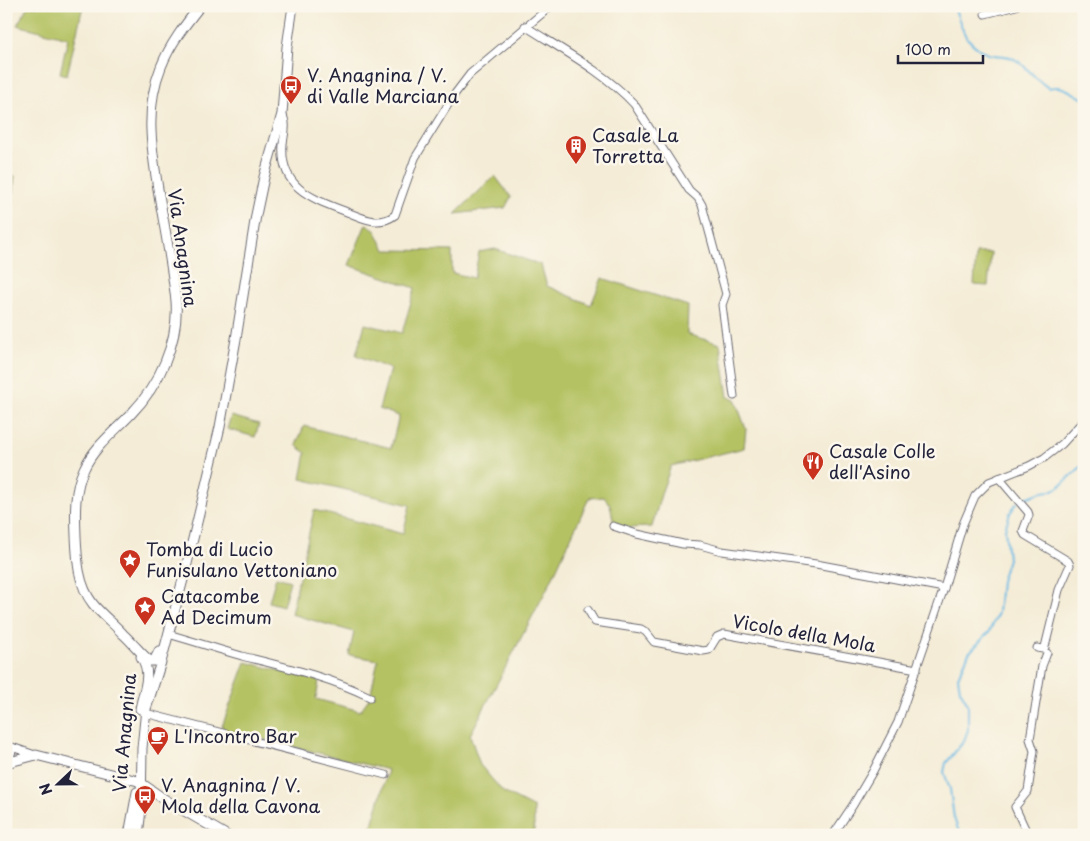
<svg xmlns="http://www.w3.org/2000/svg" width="1090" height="841" font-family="'Playpen Sans',sans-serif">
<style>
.green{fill:#b5c264;stroke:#6c7250}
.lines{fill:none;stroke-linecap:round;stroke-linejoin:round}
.stream{stroke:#69b9e4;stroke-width:2}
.minor-casing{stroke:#6c6971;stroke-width:9}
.major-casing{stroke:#6c6971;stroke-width:11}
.minor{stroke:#fff;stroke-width:7}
.major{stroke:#fff;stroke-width:9}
.labels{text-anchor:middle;stroke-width:5;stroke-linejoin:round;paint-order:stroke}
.poi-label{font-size:18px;fill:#22223b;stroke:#fbf7ec;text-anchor:start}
.street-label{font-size:18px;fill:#22223b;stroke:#fbf7ec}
</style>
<rect width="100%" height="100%" fill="#fbf7ec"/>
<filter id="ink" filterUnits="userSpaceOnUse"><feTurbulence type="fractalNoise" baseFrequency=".02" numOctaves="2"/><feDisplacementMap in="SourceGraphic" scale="10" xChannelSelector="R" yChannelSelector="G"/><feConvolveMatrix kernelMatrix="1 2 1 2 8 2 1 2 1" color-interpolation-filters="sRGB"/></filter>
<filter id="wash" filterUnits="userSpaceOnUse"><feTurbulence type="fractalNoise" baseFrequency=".0096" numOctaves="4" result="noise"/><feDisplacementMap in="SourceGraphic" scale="20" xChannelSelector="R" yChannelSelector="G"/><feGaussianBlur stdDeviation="1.12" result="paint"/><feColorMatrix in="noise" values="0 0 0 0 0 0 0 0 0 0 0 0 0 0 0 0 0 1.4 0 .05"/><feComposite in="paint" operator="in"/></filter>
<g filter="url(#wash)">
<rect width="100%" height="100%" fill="#f4ecd6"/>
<g class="green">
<path d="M28 6H83L67 75 60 73 68 38 17 25Z"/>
<path d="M6 174 15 176 8 234H6Z"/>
<path d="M495 176 511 197 505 208 455 214Z"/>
<path d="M366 224C379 229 378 241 386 250L452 251V273L474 278 479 252 495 249 541 265 547 286 591 305 602 278 688 306 687 334 720 344 728 397 735 399 746 429 744 448 671 466 662 491 652 527 624 528 614 524 610 505 604 497 589 498 551 581 470 735 480 765 503 792 534 808V835H369L388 770 221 729 246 662 319 681 316 699 360 711 370 697 378 660 349 655 354 632 291 614 314 510 403 534 410 505 301 479 306 453 296 445 304 426 391 448 399 416 379 409 390 369 356 355 365 324 402 333 415 288 349 265Z"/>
<path d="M976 253H991L988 286 974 285Z"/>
<path d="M231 416 259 424 255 437 227 429Z"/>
<path d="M276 577 290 581 283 606 269 602Z"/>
</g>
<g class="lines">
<g class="stream">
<path d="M952 6C960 16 960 28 967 38 973 45 984 54 993 55 1001 56 1009 55 1016 60 1029 68 1036 81 1049 88 1063 84 1072 93 1084 99"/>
<path d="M1020 500 1042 492 1051 491 1058 488 1084 464"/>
<path d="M960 835 954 818 950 789 944 772 946 763 964 741 968 730V704L960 690 958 677 969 653 989 632 998 613 1001 581 1008 559 1005 529 1010 513 1017 503"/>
</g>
</g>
</g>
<g filter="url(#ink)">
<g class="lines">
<g class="minor-casing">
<g id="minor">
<path d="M985 14 1016 6"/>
<path d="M525 26C562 50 604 72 634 104L689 190 698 198 702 205 726 294 722 305 734 396"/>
<path d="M282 114C288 124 284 134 283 144 279 191 317 200 352 214 367 220 380 226 395 215L415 158 454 95 470 74 551 6"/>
<path d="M999 478 1028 512 1029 515 1023 531 1025 535 1068 561 1070 565 1059 590 1045 647 1043 649 1037 648"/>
<path d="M613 526 637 534 683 544 700 545 722 551 816 564 944 588"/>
<path d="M588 610 595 622 641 629 646 632 654 642 703 651 709 650 717 637 724 634 917 669"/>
<path d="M168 634C193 641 217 649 242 656 285 667 329 677 370 697"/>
<path d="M145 713 386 775"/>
<path d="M6 745 35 755"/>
<path d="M6 759 10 757 13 748"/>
<path d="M833 835 853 805 873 771 898 722 944 588 963 524 975 496 989 482 1029 466 1044 458 1062 444 1084 420"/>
<path d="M1028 835 1015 807 1028 791 1034 751 1030 739 1042 666 1047 653"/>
</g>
</g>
<g class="major-casing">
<g id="major">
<path d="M159 651 154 661H150C140 653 132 642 123 634 114 624 102 615 93 604 78 585 77 559 76 536 75 513 74 490 84 469 94 447 115 431 131 414 159 385 179 342 176 301 172 265 165 230 159 195 152 152 144 109 161 67 170 44 185 25 200 6"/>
<path d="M140 709C143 692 153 673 141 657"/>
<path d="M6 763 36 755 138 781 164 799 226 835"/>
<path d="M129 835 137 792"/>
<path d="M138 835 141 810 142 748 146 709 161 662 185 572 220 427 236 339 256 215 264 177 282 114 287 47 293 6"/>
</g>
</g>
<use href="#minor" class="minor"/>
<use href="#major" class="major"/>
</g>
</g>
<defs>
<g id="bus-pin" transform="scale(1.125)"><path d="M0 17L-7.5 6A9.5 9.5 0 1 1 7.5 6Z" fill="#c8321e" stroke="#fbf7ec"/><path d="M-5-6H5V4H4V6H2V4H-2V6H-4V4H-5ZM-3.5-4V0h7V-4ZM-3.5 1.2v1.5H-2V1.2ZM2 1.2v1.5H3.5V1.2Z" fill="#fff"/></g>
<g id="building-pin" transform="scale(1.125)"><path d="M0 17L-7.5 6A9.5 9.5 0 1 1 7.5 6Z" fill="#c8321e" stroke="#fbf7ec"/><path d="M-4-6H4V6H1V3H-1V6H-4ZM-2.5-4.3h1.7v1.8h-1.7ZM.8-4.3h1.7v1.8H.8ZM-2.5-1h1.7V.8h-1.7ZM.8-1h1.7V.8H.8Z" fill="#fff"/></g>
<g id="restaurant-pin" transform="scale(1.125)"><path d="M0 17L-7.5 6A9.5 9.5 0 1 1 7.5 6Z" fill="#c8321e" stroke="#fbf7ec"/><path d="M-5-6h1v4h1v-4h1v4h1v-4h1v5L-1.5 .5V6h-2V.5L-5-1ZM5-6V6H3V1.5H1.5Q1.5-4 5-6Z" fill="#fff"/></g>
<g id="sight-pin" transform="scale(1.125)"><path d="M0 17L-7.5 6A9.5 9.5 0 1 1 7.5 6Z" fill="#c8321e" stroke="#fbf7ec"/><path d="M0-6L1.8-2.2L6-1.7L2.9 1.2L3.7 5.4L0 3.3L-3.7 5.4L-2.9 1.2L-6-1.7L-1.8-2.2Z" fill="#fff"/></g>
<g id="cafe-pin" transform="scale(1.125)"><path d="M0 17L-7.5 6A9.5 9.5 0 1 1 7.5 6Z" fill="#c8321e" stroke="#fbf7ec"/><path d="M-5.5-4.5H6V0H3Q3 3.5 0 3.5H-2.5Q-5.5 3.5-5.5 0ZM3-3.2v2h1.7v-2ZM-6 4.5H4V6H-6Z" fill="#fff"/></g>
</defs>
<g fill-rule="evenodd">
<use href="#bus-pin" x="291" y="86"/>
<use href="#building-pin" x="576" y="146"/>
<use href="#restaurant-pin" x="813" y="462"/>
<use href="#sight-pin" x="130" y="560"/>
<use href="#sight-pin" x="145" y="607"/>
<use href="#cafe-pin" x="158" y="737"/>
<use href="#bus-pin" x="145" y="796"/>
</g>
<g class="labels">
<g class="poi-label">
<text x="307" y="82">V. Anagnina / V.<tspan x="307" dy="21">di Valle Marciana</tspan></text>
<text x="592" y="142">Casale La<tspan x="592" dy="21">Torretta</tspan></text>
<text x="829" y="458">Casale Colle<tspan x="829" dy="21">dell'Asino</tspan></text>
<text x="146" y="556">Tomba di Lucio<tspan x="146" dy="21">Funisulano Vettoniano</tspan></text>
<text x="161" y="603">Catacombe<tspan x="161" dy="21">Ad Decimum</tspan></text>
<text x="174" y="743">L'Incontro Bar</text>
<text x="161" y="792">V. Anagnina / V.<tspan x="161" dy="21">Mola della Cavona</tspan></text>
</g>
<g class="street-label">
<text transform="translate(182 248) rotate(82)" y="6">Via Anagnina</text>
<text transform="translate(804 634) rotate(10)" y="6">Vicolo della Mola</text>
<text transform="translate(125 733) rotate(-85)" y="6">Via Anagnina</text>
</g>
</g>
<rect width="1090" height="841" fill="none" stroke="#fbf7ec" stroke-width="25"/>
<g transform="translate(58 784) rotate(248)" stroke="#fbf7ec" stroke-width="4" paint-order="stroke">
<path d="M0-4L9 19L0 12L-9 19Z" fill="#22223b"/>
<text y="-8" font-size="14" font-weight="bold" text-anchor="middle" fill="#22223b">N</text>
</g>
<path d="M898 55v8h85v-8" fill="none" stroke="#22223b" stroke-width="2.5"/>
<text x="905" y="55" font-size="15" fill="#22223b" stroke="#fbf7ec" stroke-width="4" paint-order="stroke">100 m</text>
</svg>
